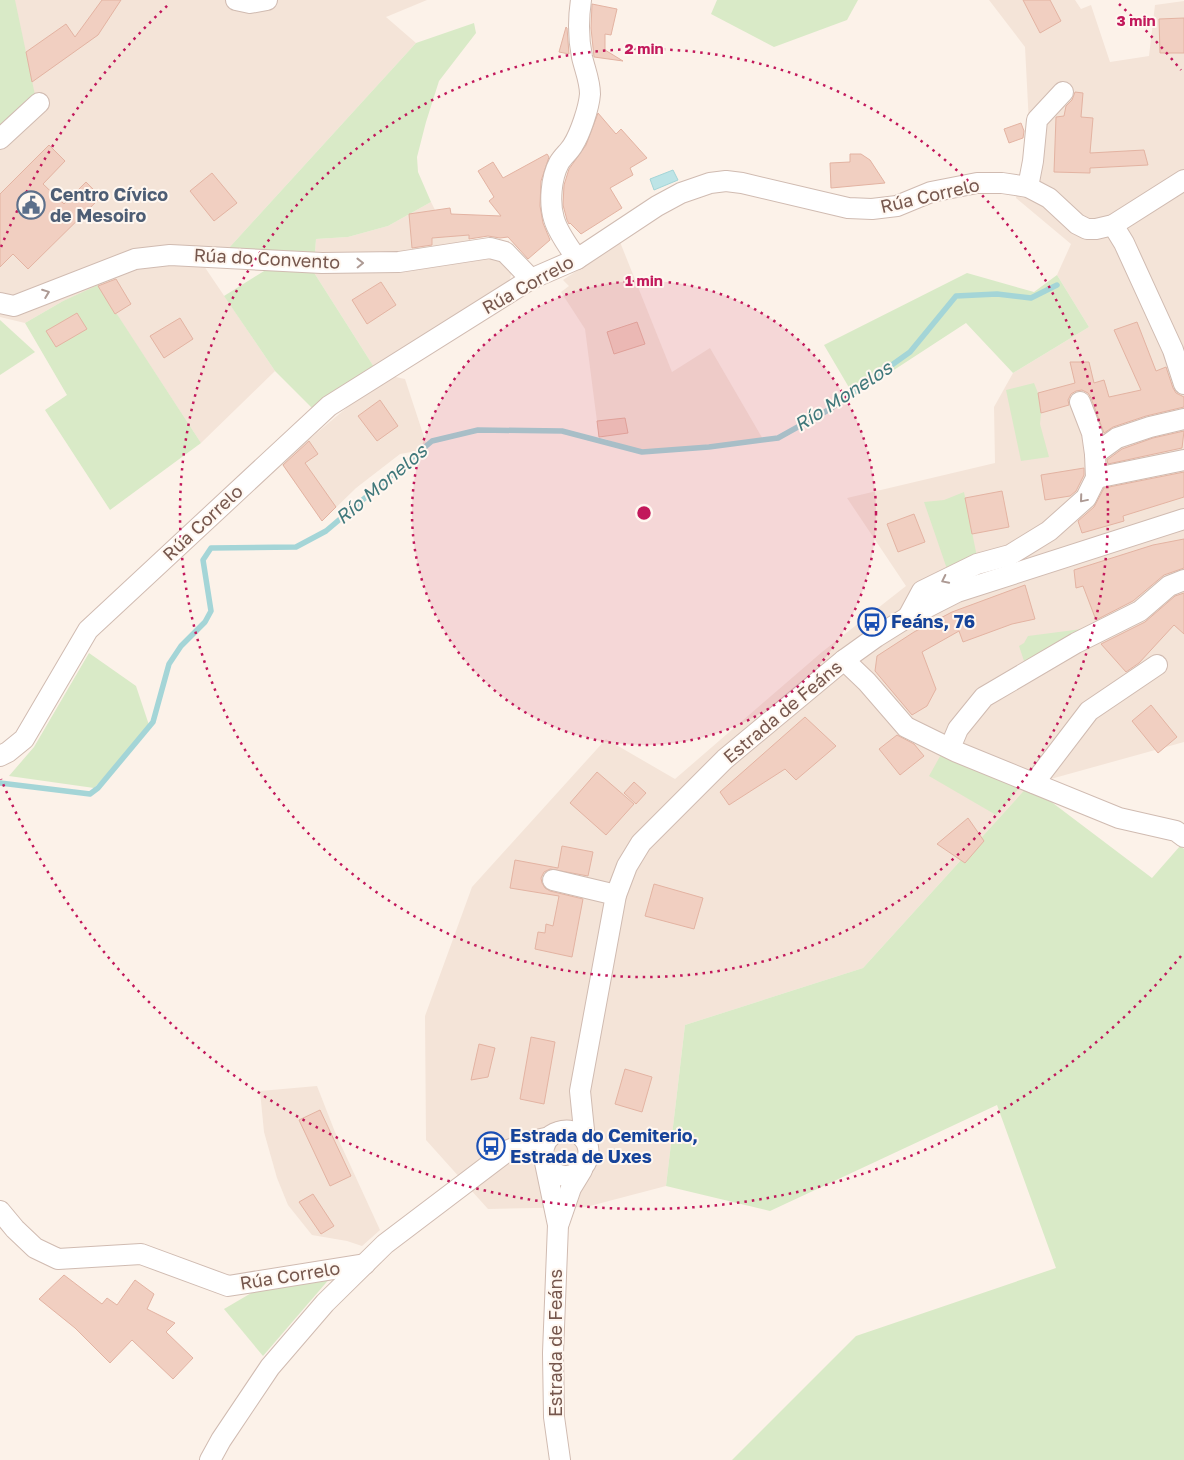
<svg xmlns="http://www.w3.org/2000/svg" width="1184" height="1460" font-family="'Golos Text',sans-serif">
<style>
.residential{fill:#f4e4d8}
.green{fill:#d9eac7}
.water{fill:#bde4e6;stroke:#a4d5d7}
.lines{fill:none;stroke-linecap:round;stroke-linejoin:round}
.stream{stroke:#a4d5d7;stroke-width:5.5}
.building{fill:#f1cfc1;stroke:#e3b3a2}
.minor-casing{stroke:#d0bbb1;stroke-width:22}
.minor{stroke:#fff;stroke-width:20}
.oneway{stroke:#ad9a94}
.ring{fill:none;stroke:#c2185b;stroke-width:2.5;stroke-dasharray:2.5 5}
.labels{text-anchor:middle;stroke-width:4;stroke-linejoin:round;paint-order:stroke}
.service-label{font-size:18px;font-weight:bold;fill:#4e5e75;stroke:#fff7f0;text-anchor:start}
.street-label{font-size:18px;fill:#76574d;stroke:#fff7f0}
.transit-label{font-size:18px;font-weight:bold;fill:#164399;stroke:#fff7f0;text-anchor:start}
.water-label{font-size:19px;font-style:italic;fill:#40787b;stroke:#fff7f0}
.centre{fill:#c2185b;stroke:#fff7f0;stroke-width:2.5}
.ring-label{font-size:15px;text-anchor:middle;font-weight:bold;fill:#c2185b;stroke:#fff7f0;stroke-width:4;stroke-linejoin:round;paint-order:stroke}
</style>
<rect width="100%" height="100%" fill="#fcf2e9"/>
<g class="residential">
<path d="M0 0H427L386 17 416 43 228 249 204 266 275 371 201 443 98 286 63 301 25 323 0 317Z"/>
<path d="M989 0H1075L1081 9 1091 5 1110 62 1149 56 1155 5 1184 1V742L1029 785 863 968 685 1025 666 1186 586 1207 488 1209 426 1140 425 1016 472 887 606 739 675 779 822 652 906 586 847 498 995 463 994 407 1013 373 1089 327 1057 275 1071 244 1016 198 1029 124 1025 47Z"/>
<path d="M431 202 435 210 467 229 471 245 394 254 315 253 316 239 348 237 388 226Z"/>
<path d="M620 242 672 372 710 348 764 441 728 443 660 451 638 450 599 437 585 329 561 292 569 286 563 280Z"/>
<path d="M496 257 510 266 511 275 509 282 374 367 313 271Z"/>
<path d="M391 376 405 379 428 449 400 454 356 488 322 521 281 463 350 405Z"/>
<path d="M317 1086 335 1132 380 1230 362 1246 347 1241 312 1235 288 1205 277 1178 264 1132 260 1091Z"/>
</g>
<g class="green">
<path d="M0 0H15L35 95 0 126Z"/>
<path d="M717 0H858L847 20 774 47 711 14Z"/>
<path d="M474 23 476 33 439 81 426 122 417 157 418 172 431 202 388 226 348 237 316 239 315 253 228 249 416 43Z"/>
<path d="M269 268 313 271 374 367 315 411 275 371 224 296Z"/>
<path d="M967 273 1034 292 1057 275 1089 327 1013 373 966 323 854 396 824 345Z"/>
<path d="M98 285 201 443 110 510 45 410 67 395 25 323 63 301Z"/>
<path d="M0 320 35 352 0 375Z"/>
<path d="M1034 383 1038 393 1041 413 1040 424 1049 457 1021 461 1006 390Z"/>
<path d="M964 492 977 557 947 569 924 502 944 500Z"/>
<path d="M1082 629V636L1026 667 1019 646 1024 643 1028 636Z"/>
<path d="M89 653 136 686 150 728 94 788 9 776 34 747Z"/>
<path d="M943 751 1021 786 996 815 929 776Z"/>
<path d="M1029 785 1152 878 1180 846 1184 849V1460H732L856 1336 1056 1268 997 1105 770 1211 666 1186 685 1025 863 968Z"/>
<path d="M331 1277 263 1356 224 1309 258 1289Z"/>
</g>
<path class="water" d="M673 170 678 180 654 190 650 179Z"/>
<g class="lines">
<path class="stream" d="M0 783 90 794 98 788 153 722 169 664 181 646 205 622 211 611 203 560 211 548 296 547 326 531 432 441 478 430 562 431 642 452 709 447 778 438 830 409 910 352 956 296 997 294 1031 298 1057 285"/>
</g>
<g class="building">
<path d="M102 0H121L98 35 32 82 26 52 66 24 75 37Z"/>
<path d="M1023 0H1050L1061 21 1040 33Z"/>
<path d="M592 4 617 9 611 35 605 34V50L623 61 594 57 591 28Z"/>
<path d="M1184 18V53H1160L1159 19Z"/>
<path d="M566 27 567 28 569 54 559 52Z"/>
<path d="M1075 92 1083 93 1081 117 1093 118 1090 153 1144 150 1148 165 1090 168V173L1054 172 1056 117 1064 116 1066 106 1072 100Z"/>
<path d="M598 113 616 134 621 129 647 158 630 168 633 175 610 188 622 208 581 234 570 223 569 224 567 220 563 205 564 185 569 169 586 145Z"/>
<path d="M1021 123 1024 131 1023 138 1009 143 1004 129Z"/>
<path d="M49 145 65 161 43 184 64 204 86 182 101 197 28 269 13 254 0 267V194Z"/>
<path d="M547 154 549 157 541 181 540 206 543 223 550 240 528 259 508 237 500 238 488 236 469 239V235L432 238V245L412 248 409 214 450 208 451 214 501 216 489 201 494 197 478 171 493 162 503 178Z"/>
<path d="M850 154H861L870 160 885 183 831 188 830 163 850 162Z"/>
<path d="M212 173 237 203 214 221 190 191Z"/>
<path d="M116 279 131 304 115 314 98 286Z"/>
<path d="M381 282 396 305 367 324 352 300Z"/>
<path d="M77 313 87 329 56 347 46 331Z"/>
<path d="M180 318 193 339 164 358 150 336Z"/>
<path d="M637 322 645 344 614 354 607 332Z"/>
<path d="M1137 322 1156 371 1166 367 1173 388 1176 393 1184 397V407L1146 416 1113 427 1104 433 1091 398 1088 393 1082 390 1076 391 1071 394 1068 400 1069 405 1041 413 1038 393 1075 383 1070 362H1089L1094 383 1104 380 1109 397 1141 390 1114 330Z"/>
<path d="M380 400 398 426 377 441 358 416Z"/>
<path d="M625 418 628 433 599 437 597 421Z"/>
<path d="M1184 431 1182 448 1108 464 1107 460 1122 449 1153 438Z"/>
<path d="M309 441 318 454 305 463 336 507 322 521 283 465Z"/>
<path d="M1084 468V475L1076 491 1070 496 1045 500 1041 475Z"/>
<path d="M1184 472V497L1123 516 1124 521 1082 533 1078 521 1094 507 1104 488Z"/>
<path d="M1002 491 1009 527 972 534 965 498Z"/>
<path d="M914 514 925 542 898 552 887 524Z"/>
<path d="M1184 539V568L1164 575 1133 601 1096 620 1083 586 1076 588 1074 570 1153 545Z"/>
<path d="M1025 585 1035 619 1012 624 963 642 959 631 922 652 936 689 927 706 912 715 875 671 877 656 914 632 952 612Z"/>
<path d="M1184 593V634L1174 625 1139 663 1126 672 1101 644 1145 622 1175 596Z"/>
<path d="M1151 705 1177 737 1158 753 1132 721Z"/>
<path d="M805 717 836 746 796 780 785 769 729 805 720 792Z"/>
<path d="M897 735 914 744 924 756 900 775 879 749Z"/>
<path d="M597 772 634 804 606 835 570 803Z"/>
<path d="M634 782 646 793 636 804 624 793Z"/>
<path d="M968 818 984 841 965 863 937 844Z"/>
<path d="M562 846 593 852 588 876 550 869 544 872 541 878 542 883 545 888 550 891 583 899 572 957 535 949 538 932 545 933 546 924 553 926 559 896 510 888 515 860 558 868Z"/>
<path d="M654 884 703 898 694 929 645 916Z"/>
<path d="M531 1037 555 1042 544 1104 520 1099Z"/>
<path d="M479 1044 495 1048 488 1077 471 1080Z"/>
<path d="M625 1069 652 1077 642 1112 615 1104Z"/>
<path d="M320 1110 351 1176 330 1186 299 1120Z"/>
<path d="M313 1194 334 1226 321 1234 299 1202Z"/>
<path d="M64 1275 102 1304 107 1298 117 1305 135 1280 154 1294 147 1309 175 1323 166 1332 193 1358 173 1379 132 1340 110 1363 75 1328 39 1299Z"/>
</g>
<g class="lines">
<g class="minor-casing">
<g id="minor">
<path d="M236 0 250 3 267 0"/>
<path d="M0 139 39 103"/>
<path d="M1028 187 1033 161 1037 120 1063 92"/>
<path d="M1113 225 1124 243 1173 350 1184 384"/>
<path d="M577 259C569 247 558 233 554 219 549 203 551 178 559 163 563 156 569 152 573 145 580 134 589 108 590 94 590 81 585 70 582 57 578 37 578 20 581 0"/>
<path d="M0 303 14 306 135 259 170 255 322 263 399 262 490 248 505 252 531 279"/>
<path d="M1095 454 1117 438 1150 427 1184 419"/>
<path d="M1096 478 1184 460"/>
<path d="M908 617 922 591 977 564 1010 555 1049 531 1086 498 1096 478 1095 454 1092 433 1080 402"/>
<path d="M844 660 867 682 906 727 957 752 1119 818 1176 831 1184 837"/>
<path d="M950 748 958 729 984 697 1076 643 1140 611 1169 586 1184 580"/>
<path d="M0 756 8 752 24 739 88 630 329 406 531 279 577 259 657 206 681 193 710 183 726 181 742 183 848 208 872 209 897 206 931 192 977 183H1002L1028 187 1049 198 1077 224 1087 229H1096L1113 225 1184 180"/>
<path d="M1034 783 1089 711 1157 665"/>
<path d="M553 880 616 895"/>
<path d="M585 1140 580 1091 616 895 627 866 641 843 725 759 844 660 876 637 908 617 957 592 1184 519"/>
<path d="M546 1166C574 1196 606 1150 577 1133 571 1130 564 1130 558 1132 548 1135 544 1143 543 1153L558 1225 553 1353 554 1417 560 1460"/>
<path d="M0 1211 15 1229 35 1248 58 1259 141 1254 228 1286 365 1264"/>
<path d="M559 1223 571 1188 582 1170"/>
<path d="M210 1460 221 1440 270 1367 325 1303 385 1244 509 1150 528 1142 550 1137"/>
</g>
</g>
<use href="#minor" class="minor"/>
</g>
<defs><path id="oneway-chevron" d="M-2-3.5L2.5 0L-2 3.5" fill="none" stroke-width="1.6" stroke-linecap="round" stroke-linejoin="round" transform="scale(1.25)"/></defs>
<g class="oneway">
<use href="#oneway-chevron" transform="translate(360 263) rotate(-1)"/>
<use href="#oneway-chevron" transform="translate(46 293) rotate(-21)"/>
<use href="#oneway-chevron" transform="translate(1083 499) rotate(130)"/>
<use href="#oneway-chevron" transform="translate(945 580) rotate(154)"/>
</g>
<circle cx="644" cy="513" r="232" fill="#c2185b" fill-opacity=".12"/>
<g class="ring">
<circle cx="644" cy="513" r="232"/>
<circle cx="644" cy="513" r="464"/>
<path d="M1181 956A696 696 0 0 1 1 779M1 247A696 696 0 0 1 169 4M1119 4A696 696 0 0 1 1181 70"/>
</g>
<defs>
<g id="civic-ring" transform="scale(1.4375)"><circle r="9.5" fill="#fff7f0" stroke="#5c6f8a" stroke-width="1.5"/><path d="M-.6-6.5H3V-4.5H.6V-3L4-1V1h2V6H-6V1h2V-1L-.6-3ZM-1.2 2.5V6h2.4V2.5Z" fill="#5c6f8a"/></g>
<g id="bus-ring" transform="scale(1.4375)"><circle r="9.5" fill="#fff7f0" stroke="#1a4fb4" stroke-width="1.5"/><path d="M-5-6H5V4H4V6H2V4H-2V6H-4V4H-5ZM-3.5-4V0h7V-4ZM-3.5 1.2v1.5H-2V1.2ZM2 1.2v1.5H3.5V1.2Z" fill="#1a4fb4"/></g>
</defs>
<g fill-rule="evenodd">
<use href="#civic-ring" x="31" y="205"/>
<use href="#bus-ring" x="872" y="622"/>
<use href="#bus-ring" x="491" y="1146"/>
</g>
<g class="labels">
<g class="service-label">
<text x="50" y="201">Centro Cívico<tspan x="50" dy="21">de Mesoiro</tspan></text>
</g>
<g class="street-label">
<text transform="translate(930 196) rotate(-13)" y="6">Rúa Correlo</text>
<text transform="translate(267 259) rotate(3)" y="6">Rúa do Convento</text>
<text transform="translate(528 285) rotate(-29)" y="6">Rúa Correlo</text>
<text transform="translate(203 523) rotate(-43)" y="6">Rúa Correlo</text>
<text transform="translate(783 712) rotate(-40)" y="6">Estrada de Feáns</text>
<text transform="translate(290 1276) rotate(-9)" y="6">Rúa Correlo</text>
<text transform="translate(556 1343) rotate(-90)" y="6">Estrada de Feáns</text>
</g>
<g class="transit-label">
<text x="891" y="628">Feáns, 76</text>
<text x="510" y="1142">Estrada do Cemiterio,<tspan x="510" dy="21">Estrada de Uxes</tspan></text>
</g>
<g class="water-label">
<text transform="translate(843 396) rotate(-33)" y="7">Río Monelos</text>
<text transform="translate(381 484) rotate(-40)" y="7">Río Monelos</text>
</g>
</g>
<circle cx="644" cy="513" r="8" class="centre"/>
<g class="ring-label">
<text x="1136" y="26">3 min</text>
<text x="644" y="54">2 min</text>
<text x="644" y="286">1 min</text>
</g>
</svg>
